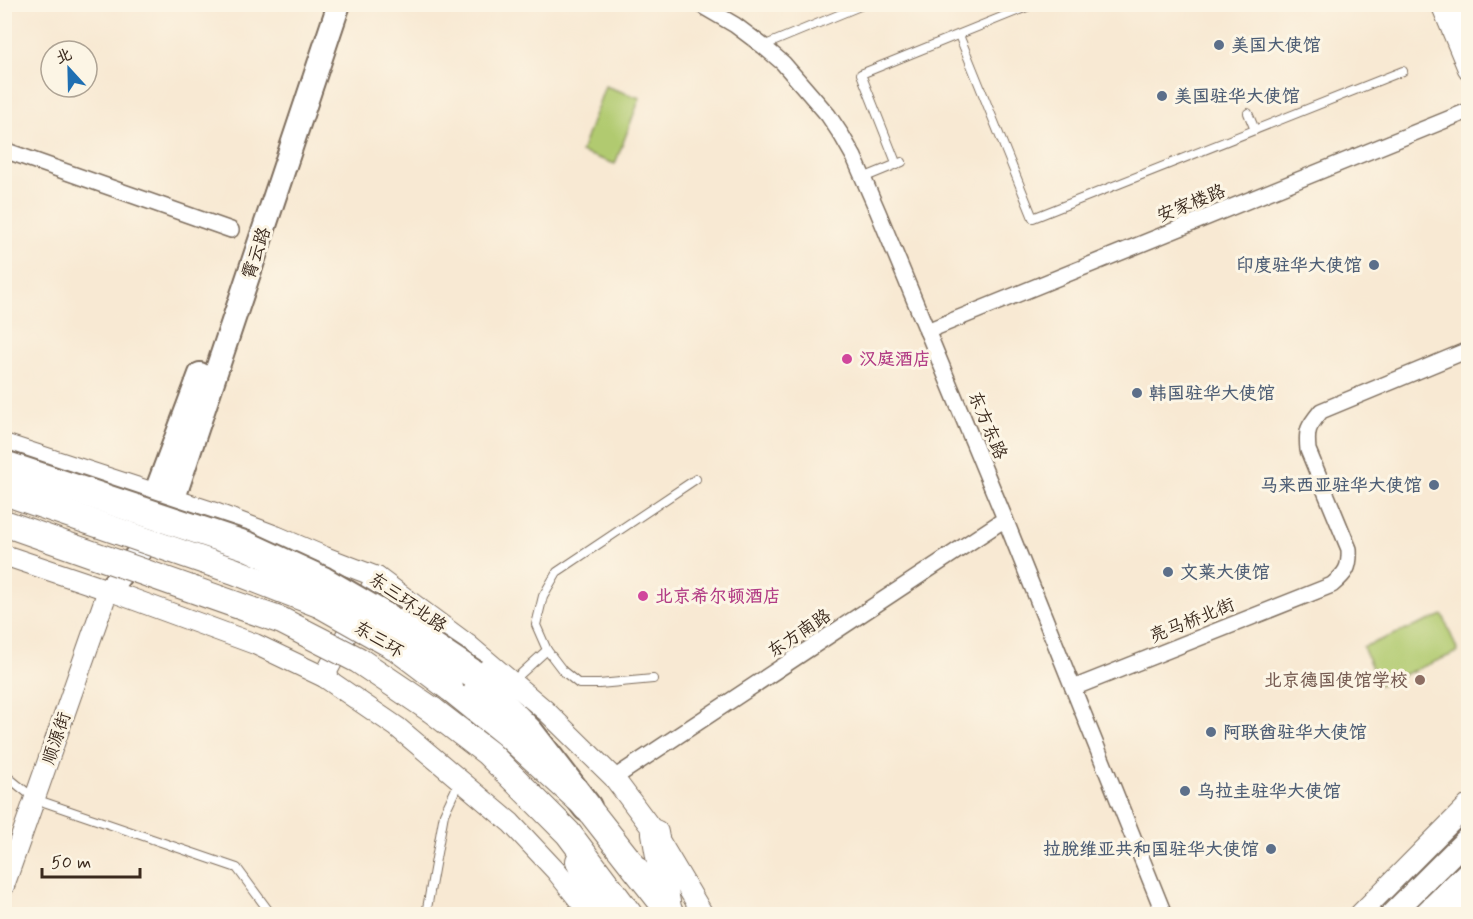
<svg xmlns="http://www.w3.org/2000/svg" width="1473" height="919" font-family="Mynerve,'LXGW WenKai TC',sans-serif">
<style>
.pitch{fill:#b1ca6f;stroke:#767a46;stroke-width:1.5}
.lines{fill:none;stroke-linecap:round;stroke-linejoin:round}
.service-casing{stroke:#7d6d5d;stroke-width:10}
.minor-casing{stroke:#7d6d5d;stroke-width:18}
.tertiary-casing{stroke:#7d6d5d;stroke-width:22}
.secondary-casing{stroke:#7d6d5d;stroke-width:26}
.trunk-casing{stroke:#7d6d5d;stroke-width:28}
.motorway-casing{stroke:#7d6d5d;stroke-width:32}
.service{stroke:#fff;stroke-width:8}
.minor{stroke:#fff;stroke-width:15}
.tertiary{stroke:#fff;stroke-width:20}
.secondary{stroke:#fff;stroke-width:22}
.trunk{stroke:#fff;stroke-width:26}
.motorway{stroke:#fff;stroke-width:28}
.trunk-bridge-casing{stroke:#7d6d5d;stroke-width:28;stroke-linecap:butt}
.motorway-bridge-casing{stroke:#7d6d5d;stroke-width:32;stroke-linecap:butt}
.trunk-bridge{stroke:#fff;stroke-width:26}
.motorway-bridge{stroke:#fff;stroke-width:28}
.service-dot{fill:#5c6f8a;stroke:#fcf5e5;stroke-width:2}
.hotel-dot{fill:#d1479c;stroke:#fcf5e5;stroke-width:2}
.education-dot{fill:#8d6e63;stroke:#fcf5e5;stroke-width:2}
.labels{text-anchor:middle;stroke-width:6;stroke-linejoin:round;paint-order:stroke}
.service-label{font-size:18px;font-weight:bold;fill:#4e5e75;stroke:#fcf5e5;text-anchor:start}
.street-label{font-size:18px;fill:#3b2a1e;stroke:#fcf5e5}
.hotel-label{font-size:18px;font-weight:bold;fill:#b23c85;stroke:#fcf5e5;text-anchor:start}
.education-label{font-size:18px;font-weight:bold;fill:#785e54;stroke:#fcf5e5;text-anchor:end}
</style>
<rect width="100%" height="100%" fill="#fcf5e5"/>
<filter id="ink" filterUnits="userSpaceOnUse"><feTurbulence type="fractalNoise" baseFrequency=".0167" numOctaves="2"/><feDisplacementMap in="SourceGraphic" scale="12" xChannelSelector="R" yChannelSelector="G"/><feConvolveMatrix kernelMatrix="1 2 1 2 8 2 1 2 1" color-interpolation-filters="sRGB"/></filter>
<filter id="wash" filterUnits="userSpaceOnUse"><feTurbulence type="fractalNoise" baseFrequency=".008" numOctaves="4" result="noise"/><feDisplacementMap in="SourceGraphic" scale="24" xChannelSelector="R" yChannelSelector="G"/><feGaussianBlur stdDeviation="1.35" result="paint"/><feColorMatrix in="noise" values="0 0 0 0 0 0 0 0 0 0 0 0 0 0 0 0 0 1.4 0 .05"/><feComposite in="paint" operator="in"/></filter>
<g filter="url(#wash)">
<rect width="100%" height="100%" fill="#f8e9d3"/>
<g class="pitch">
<path d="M605 86 640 98 615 164 581 152Z"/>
<path d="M1443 615 1458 652 1379 685 1363 647Z"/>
</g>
</g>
<g filter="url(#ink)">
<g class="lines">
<g class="service-casing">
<g id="service">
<path d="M959 35 1033 218 1403 71"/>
<path d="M763 46 865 4"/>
<path d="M1248 113 1255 130"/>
<path d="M897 165 861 74 1034 4"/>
<path d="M863 178 902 162"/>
<path d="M547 650 563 671 579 684H599L653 679"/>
<path d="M513 681 547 650 536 625 543 596 557 572 696 479"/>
<path d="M4 774 35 799 237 868 271 914"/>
<path d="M426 914 444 814 460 780"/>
</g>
</g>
<g class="minor-casing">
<g id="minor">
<path d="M699 4 735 25 763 46 783 63 828 115 842 136 854 157 878 212 1005 519 1164 914"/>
<path d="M4 150 231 230"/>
<path d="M927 331 1468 111"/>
<path d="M1073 688 1332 585C1346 573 1350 568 1349 549L1308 450C1306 429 1308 427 1321 411L1468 350"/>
<path d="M614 778 1005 519"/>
</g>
</g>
<g class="tertiary-casing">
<g id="tertiary">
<path d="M1441 4 1468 69"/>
<path d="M1458 4 1468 27"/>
<path d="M4 444 215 513 276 536 325 557 377 577 467 644 546 711 614 778 655 833 703 914"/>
<path d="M4 555 108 590 255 644 324 677 397 727 511 823 556 871 590 914"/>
<path d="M324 677 377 577"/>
<path d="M4 886 108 590"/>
<path d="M1360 914 1468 805"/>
<path d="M1452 914 1468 898"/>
</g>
</g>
<g class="secondary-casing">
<g id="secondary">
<path d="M141 528 155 494 200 374"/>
<path d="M108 590 140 551 173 501 339 4"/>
<path d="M1392 914 1468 838"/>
<path d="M1425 914 1468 872"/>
</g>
</g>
<g class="trunk-casing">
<g id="trunk">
<path d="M450 688 507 734 587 807 671 914"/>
<path d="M432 710 488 753 568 833 629 914"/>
<path d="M655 833 668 908"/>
<path d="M579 861 599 914"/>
</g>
</g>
<g class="motorway-casing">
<path id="motorway" d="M473 674 529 732 587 807"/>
</g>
<use href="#service" class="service"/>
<use href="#minor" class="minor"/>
<use href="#tertiary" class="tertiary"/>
<use href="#secondary" class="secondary"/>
<use href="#trunk" class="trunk"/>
<use href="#motorway" class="motorway"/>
<g class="trunk-bridge-casing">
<g id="trunk-bridge">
<path d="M4 492 234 571 321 605 397 648 450 688"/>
<path d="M4 523 282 621 358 660 432 710"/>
</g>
</g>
<g class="motorway-bridge-casing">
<path id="motorway-bridge" d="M4 465 247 546 323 581 404 628 473 674"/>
</g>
<use href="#trunk-bridge" class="trunk-bridge"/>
<use href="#motorway-bridge" class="motorway-bridge"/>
</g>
</g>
<g class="service-dot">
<circle cx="1219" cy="45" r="6"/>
<circle cx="1162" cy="96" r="6"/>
<circle cx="1374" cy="265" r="6"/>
<circle cx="1137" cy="393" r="6"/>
<circle cx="1434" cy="485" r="6"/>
<circle cx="1168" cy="572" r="6"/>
<circle cx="1211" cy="732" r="6"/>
<circle cx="1185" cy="791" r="6"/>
<circle cx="1271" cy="849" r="6"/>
</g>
<g class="hotel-dot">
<circle cx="847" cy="359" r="6"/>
<circle cx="643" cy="596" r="6"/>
</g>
<circle class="education-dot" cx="1420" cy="680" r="6"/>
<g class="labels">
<g class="service-label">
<text x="1231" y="51">美国大使馆</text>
<text x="1174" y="102">美国驻华大使馆</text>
<text x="1362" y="271" text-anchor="end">印度驻华大使馆</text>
<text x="1149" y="399">韩国驻华大使馆</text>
<text x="1422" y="491" text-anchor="end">马来西亚驻华大使馆</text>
<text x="1180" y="578">文莱大使馆</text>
<text x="1223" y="738">阿联酋驻华大使馆</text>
<text x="1197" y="797">乌拉圭驻华大使馆</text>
<text x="1259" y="855" text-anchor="end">拉脱维亚共和国驻华大使馆</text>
</g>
<g class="street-label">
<text transform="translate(1191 203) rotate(-22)" y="6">安家楼路</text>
<text transform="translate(256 253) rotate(-71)" y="6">霄云路</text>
<text transform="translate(988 425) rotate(67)" y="6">东方东路</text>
<text transform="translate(408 602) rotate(35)" y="6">东三环北路</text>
<text transform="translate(1192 620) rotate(-22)" y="6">亮马桥北街</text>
<text transform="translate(799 633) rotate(-34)" y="6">东方南路</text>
<text transform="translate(379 639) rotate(31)" y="6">东三环</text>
<text transform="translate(56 738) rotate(-71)" y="6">顺源街</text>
</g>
<g class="hotel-label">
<text x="859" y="365">汉庭酒店</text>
<text x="655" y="602">北京希尔顿酒店</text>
</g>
<g class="education-label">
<text x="1408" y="686">北京德国使馆学校</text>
</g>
</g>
<rect width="1473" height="919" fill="none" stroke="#fcf5e5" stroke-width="24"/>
<g transform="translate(69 69) rotate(338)"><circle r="28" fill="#fcf5e5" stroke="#afa495" stroke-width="1.5"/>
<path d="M0-4.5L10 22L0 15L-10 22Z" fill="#1f6fb2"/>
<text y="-9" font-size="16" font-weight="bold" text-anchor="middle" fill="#3b2a1e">北</text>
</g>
<path d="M42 868v9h98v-9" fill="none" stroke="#3b2a1e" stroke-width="3"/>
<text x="51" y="868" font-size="18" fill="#3b2a1e" stroke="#fcf5e5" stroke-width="4.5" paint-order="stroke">50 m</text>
</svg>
